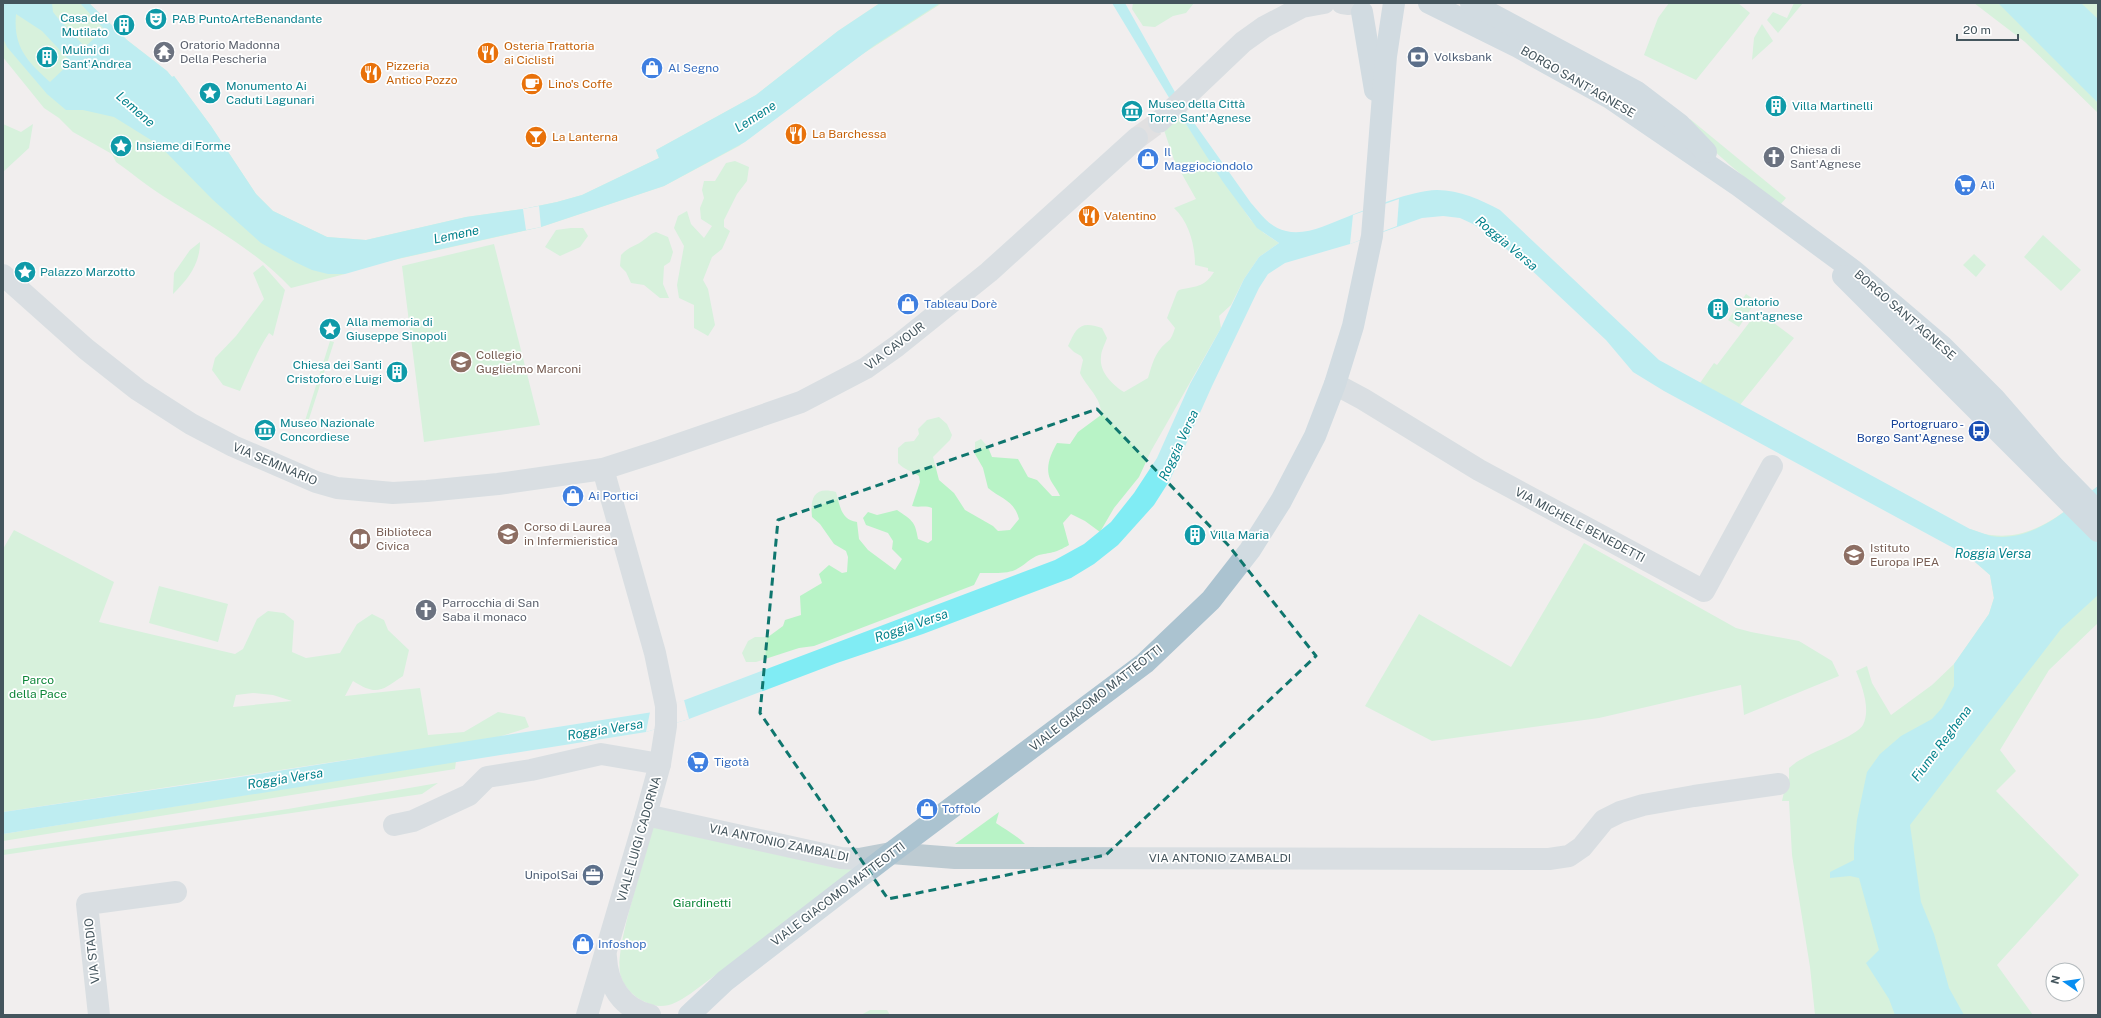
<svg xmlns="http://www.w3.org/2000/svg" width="2101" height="1018" font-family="'Public Sans',sans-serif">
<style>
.green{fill:#b8f3c6;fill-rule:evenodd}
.water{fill:#80ecf4;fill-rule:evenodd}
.pier{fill:#f1eeee}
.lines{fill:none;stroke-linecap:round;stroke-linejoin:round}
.minor-tunnel{stroke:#cecfd1;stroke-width:22;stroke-dasharray:22 11;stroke-linecap:butt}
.minor{stroke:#bdcbd2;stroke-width:22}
.major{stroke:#abc3d0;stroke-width:22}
.marked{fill:none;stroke:#0f766e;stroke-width:3;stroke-dasharray:8 5;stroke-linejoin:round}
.labels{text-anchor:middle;stroke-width:3.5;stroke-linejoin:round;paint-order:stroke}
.culture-label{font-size:12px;fill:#0d838f;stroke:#fff;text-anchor:start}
.worship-label{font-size:12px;fill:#5b616d;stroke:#fff;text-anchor:start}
.food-label{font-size:12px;fill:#c56008;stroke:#fff;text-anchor:start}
.service-label{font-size:12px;fill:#4e5e75;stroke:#fff;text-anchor:start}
.shop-label{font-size:12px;fill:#366cbe;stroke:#fff;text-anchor:start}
.street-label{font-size:12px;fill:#44555d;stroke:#fff}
.education-label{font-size:12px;fill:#785e54;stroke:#fff;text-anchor:start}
.transit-label{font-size:12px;fill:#164399;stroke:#fff;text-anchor:end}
.park-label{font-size:12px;fill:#0e8639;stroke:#fff}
.water-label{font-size:13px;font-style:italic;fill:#04828c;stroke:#fff}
</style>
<rect width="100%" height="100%" fill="#f1eeee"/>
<g class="green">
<path d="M3 3H89L127 40 167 71 172 77 174 76 211 126 256 194 273 211 327 237 366 240 466 217 523 209 557 202 582 195 659 158 656 150 756 95 838 31 880 3H942L858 57 739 146 664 186 541 227 331 274H345L291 288C254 249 209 225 163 196 147 186 132 173 116 162L112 154 73 132 59 118 44 108 6 61 3 57Z"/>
<path d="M1133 3H1194L1186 13 1173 16 1155 27 1143 26 1132 9Z"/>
<path d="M1669 3H1738L1750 13 1696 80 1644 55 1658 18Z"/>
<path d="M1794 3H1803L1778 33 1767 20 1773 12 1787 18Z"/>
<path d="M1974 3H2098V101L2083 87 2098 103V113L2025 42Z"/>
<path d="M1762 24 1773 41 1752 60 1754 38Z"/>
<path d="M1180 115 1250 219 1264 233 1279 243 1259 257 1244 279 1231 305 1219 316 1221 328 1151 451 1139 477 1114 508 1100 532 1085 521 1071 514 1063 523 1069 545C1055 553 1053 552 1039 555 1030 558 1024 566 1015 570 1006 574 991 573 980 573L974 585 814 646 799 648 756 662H746L742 653 748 641 755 637H768L783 626 785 620 801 615 800 596 822 583 819 574 829 565 842 573 847 572 848 557 846 551 834 544 820 524 812 517C810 498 814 486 836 492 840 506 841 520 857 522L859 539 868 550 895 570 902 559 892 549 893 541 888 533 866 525 863 518 868 512 877 515 897 510C911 520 915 520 918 539L928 543 932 540V508C925 505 919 508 912 506L920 482 919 476C912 471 904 470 898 463V448L905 442 914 441 919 434 918 429 927 420 939 417 947 424 952 435 950 440 933 457 939 480 954 493 965 510 993 526 998 531 1010 530 1019 519C1014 500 1001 499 988 488L983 468 975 454V442L981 439 988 447 992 457 1018 459 1028 477 1037 480 1052 496H1060C1057 489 1053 485 1050 479 1045 466 1051 454 1057 443L1070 444 1078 432 1101 415C1102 398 1087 388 1080 373L1083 360 1081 356 1074 352 1068 346C1076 328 1080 320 1102 328L1107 338C1105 344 1101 351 1101 357 1099 372 1113 385 1124 392L1148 378C1151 368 1154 356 1161 348 1170 338 1170 343 1175 328L1167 318 1177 292 1179 290C1195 286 1204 288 1214 272L1208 271V268L1195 265C1195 245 1189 222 1174 208L1196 199 1174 160 1163 127Z"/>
<path d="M1690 119 1786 198 1780 205C1764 193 1689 136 1690 119Z"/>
<path d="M3 124 21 132 33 124 29 148 3 172Z"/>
<path d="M735 161 749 167 747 181 737 194 724 220V227L730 231 722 249 712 257 703 280 708 289 715 325 708 336 694 328V305L679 298 677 285 684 246 674 228 678 216 687 211 691 224 704 238 712 226 701 219 700 208 704 198 702 190 704 181H715L726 163Z"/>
<path d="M571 228H583L588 236 580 247 560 256 545 247 556 230Z"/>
<path d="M656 232 668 237 673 252 670 262 664 266 663 284 669 298H660L644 285 631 283 626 272 620 266 621 255C629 246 637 246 645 239 649 236 650 234 656 232Z"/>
<path d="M2043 235 2081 270 2061 291 2024 257Z"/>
<path d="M200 242C200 264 188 279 173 294L174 273 190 250Z"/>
<path d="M494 244 540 425 424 442 402 266Z"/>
<path d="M1974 254 1986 265 1976 277 1963 265Z"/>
<path d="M263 265 285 290 273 336 269 333C257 351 249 371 240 391L223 385 212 370 215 358 236 336 264 299 253 273Z"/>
<path d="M1746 294 1756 301 1739 327 1728 320Z"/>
<path d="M1758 311 1794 338 1740 405 1700 383 1714 363 1717 365Z"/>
<path d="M330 341 334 342 307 425 304 424Z"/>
<path d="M2098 486V623L2049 670 2000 750 2016 771 1996 791 2079 875 1997 965 2033 1015H1815L1810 967 1792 855 1789 801H1782L1786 783 1789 780V768C1793 765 1797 761 1802 759 1814 751 1857 736 1863 725 1871 709 1862 686 1856 671L1867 666 1872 683 1891 715 1932 685 1954 664 1989 614 1994 598 1990 575 1968 556 1958 551 1970 529C1977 531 1984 535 1991 535 2034 541 2066 510 2098 486Z"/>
<path d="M14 530 114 582 99 622 235 654 243 649 257 619 268 611 284 613 294 621 292 652 306 658 340 653 357 624 372 614 384 620 388 630 409 650 403 676C381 691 377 696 353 681L345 696 420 688 428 735 464 732 498 712 525 717 529 727C478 746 421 753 366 757L3 812V549ZM253 693 273 695 292 701 233 707 236 695Z"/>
<path d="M1584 543 1736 628 1751 632 1799 641 1832 661 1839 676 1744 715 1741 685 1599 718 1432 741 1365 706 1419 614 1511 667Z"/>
<path d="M159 586 228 604 218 642 149 623Z"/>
<path d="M456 761 455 769 3 841V834Z"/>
<path d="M438 783 422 794 3 855V850L288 809Z"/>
<path d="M999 812 996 823C1006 830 1016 835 1025 844H955Z"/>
<path d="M653 824 858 869 690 994C673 1005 662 1011 643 1001 633 996 625 988 621 977 612 952 647 856 653 824Z"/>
<path d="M870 1010H887L890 1015H861Z"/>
</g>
<g class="water">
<path d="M3 3H52L53 12 57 17 85 47 104 29 80 3H89L127 40 167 71 172 77 174 76 211 126 256 194 273 211 327 237 366 240 466 217 523 209 557 202 582 195 659 158 656 150 756 95 838 31 880 3H940L875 45 745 142 664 186 541 227 401 258 345 274H328L312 270 295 262 261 243 212 199 159 145 114 117 83 110H66L47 94 7 47 3 38ZM16 14 42 31 71 62 50 82C27 61 13 47 16 14Z"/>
<path d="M1112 3H1125L1185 110 1251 203C1261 214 1270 228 1286 231 1306 236 1329 224 1347 217 1372 207 1410 191 1437 190 1460 190 1481 200 1500 210L1659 360 1970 529C1977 531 1984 534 1991 536 2033 543 2067 509 2098 486V595L2061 629 1910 825 1921 902 1934 934 1949 988 1964 1015H1895L1889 999 1866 963 1879 950 1859 878 1850 876 1830 878V872L1854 860V847L1857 820 1867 772 1880 754 1901 736 1932 719 1942 708 1954 686V664L1989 614 1994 598 1990 575 1968 556 1664 391 1633 372 1606 340 1525 264 1490 236 1473 224 1460 218 1443 216 1422 218 1350 244 1285 263 1268 274 1259 288 1212 386 1170 480 1154 505 1118 545 1094 564 1071 578 923 634 837 663 689 719 646 732 3 834V812L227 779 653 712 1055 560 1084 544 1111 522 1134 493 1157 458 1190 384 1221 328 1244 279 1259 257 1279 243 1257 228 1223 182 1168 96Z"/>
<path d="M1998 3H2081L2098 19V103Z"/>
</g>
<g class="pier">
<path d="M1399 199 1397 226 1350 244 1353 215Z"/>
<path d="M539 206 541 227 526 230 523 209Z"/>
<path d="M684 700 689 719 646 732 650 712Z"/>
</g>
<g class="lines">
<path class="minor-tunnel" d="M1137 138 1159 122"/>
<g class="minor">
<path d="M1342 3 1349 4"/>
<path d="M1159 122 1243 42 1264 27 1302 7 1324 3"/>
<path d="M3 275 86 349 138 390 191 424 233 446 316 482 337 488 393 493 427 491 498 484 603 469 659 451 801 402 866 368 897 346 989 272 1137 138"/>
<path d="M1335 384 1363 399 1479 470 1704 591 1772 466"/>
<path d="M646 815 841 858 859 859 891 853 955 858 1549 859 1569 856 1582 847 1604 820 1620 812 1643 805 1694 796 1779 784"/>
<path d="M394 825 413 821 469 795 487 777 531 770 601 754 660 764"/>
<path d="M606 957C607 984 622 1009 650 1015"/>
<path d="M99 1015 87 904 176 892"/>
<path d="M587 1015 646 815 660 764 666 726V706L655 653 603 469"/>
</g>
<g class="major">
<path d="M1429 3 1518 47 1610 98 1739 186 1854 271 1942 346 1994 398 2053 466 2098 512"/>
<path d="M1471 3 1637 92 1679 124 1706 152"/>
<path d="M1362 12 1375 90"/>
<path d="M1843 276 2098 531"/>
<path d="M689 1015 725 981 891 853 1145 663 1211 600 1250 550 1281 501 1315 436 1335 384 1353 326 1372 236 1386 56 1394 3"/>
</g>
</g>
<path d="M0 0H2101V1018H0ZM1097 409 1229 546 1316 656 1106 855 888 899 760 713 778 520Z" fill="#f1eeee" fill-opacity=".55" fill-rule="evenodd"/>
<path class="marked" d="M1097 409 1229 546 1316 656 1106 855 888 899 760 713 778 520Z"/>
<defs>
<g id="theatre-disc" transform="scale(1.15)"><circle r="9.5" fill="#0f9aa8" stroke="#fff"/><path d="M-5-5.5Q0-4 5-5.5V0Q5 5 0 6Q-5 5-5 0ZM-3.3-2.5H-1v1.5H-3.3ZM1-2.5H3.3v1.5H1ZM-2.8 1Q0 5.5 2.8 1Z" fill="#fff"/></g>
<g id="building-disc" transform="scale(1.15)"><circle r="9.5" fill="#0f9aa8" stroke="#fff"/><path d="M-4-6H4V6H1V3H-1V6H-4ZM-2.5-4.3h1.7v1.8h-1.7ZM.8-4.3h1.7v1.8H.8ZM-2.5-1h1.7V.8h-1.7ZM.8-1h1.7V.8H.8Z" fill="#fff"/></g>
<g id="temple-disc" transform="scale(1.15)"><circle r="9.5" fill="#6b7280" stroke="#fff"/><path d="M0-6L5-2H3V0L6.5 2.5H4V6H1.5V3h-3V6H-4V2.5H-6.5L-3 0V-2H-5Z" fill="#fff"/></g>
<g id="restaurant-disc" transform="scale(1.15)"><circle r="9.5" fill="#e8710a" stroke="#fff"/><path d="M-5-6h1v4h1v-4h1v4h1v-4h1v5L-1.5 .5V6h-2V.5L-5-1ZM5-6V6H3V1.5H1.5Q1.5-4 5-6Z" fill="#fff"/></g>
<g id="bank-disc" transform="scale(1.15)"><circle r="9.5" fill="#5c6f8a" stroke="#fff"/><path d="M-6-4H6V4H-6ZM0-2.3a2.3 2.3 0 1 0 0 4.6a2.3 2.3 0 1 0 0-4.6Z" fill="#fff"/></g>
<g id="shop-disc" transform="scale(1.15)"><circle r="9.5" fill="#3f7fe0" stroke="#fff"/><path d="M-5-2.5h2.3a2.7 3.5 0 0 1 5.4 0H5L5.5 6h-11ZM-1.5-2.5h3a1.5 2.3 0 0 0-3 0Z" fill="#fff"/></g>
<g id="cafe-disc" transform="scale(1.15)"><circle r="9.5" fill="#e8710a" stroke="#fff"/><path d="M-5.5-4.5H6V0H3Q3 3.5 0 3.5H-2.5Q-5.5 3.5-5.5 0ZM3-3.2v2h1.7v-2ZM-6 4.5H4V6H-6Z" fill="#fff"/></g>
<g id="sight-disc" transform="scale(1.15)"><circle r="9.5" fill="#0f9aa8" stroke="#fff"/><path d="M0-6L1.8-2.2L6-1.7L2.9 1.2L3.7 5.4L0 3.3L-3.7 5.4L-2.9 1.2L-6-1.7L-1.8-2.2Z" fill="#fff"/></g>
<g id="museum-disc" transform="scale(1.15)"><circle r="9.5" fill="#0f9aa8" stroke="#fff"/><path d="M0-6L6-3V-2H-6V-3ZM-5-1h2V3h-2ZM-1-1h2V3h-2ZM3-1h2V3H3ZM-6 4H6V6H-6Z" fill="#fff"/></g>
<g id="bar-disc" transform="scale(1.15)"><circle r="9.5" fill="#e8710a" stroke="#fff"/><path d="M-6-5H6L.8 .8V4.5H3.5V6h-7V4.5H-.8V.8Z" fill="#fff"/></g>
<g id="church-disc" transform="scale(1.15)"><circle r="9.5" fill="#6b7280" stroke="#fff"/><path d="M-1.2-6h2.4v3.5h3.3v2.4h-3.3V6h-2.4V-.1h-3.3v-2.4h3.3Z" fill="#fff"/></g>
<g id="supermarket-disc" transform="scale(1.15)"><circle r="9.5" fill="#3f7fe0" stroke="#fff"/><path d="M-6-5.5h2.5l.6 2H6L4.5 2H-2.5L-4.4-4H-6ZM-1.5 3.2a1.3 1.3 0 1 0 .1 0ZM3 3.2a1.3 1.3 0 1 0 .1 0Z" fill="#fff"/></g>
<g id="school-disc" transform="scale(1.15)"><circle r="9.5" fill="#8d6e63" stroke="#fff"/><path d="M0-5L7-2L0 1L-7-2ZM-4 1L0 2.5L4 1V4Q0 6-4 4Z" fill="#fff"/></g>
<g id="bus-disc" transform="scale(1.15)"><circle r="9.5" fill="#1a4fb4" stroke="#fff"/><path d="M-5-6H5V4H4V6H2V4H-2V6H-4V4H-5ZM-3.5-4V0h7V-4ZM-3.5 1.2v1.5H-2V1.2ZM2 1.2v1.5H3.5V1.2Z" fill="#fff"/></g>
<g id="university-disc" transform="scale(1.15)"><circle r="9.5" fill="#8d6e63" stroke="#fff"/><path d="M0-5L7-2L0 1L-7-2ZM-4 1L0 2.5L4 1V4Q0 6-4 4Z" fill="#fff"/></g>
<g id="library-disc" transform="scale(1.15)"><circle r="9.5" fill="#8d6e63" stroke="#fff"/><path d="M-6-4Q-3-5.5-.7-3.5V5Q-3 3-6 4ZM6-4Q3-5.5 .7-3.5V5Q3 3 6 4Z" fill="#fff"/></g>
<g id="office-disc" transform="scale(1.15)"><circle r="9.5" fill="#5c6f8a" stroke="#fff"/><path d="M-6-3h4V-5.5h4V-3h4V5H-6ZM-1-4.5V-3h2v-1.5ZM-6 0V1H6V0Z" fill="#fff"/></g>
</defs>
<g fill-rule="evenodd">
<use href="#theatre-disc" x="156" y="19"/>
<use href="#building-disc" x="124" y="25"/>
<use href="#temple-disc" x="164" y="52"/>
<use href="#restaurant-disc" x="488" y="53"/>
<use href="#building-disc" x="47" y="57"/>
<use href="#bank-disc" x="1418" y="57"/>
<use href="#shop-disc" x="652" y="68"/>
<use href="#restaurant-disc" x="371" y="73"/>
<use href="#cafe-disc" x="532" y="84"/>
<use href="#sight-disc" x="210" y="93"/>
<use href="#building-disc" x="1776" y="106"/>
<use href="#museum-disc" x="1132" y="111"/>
<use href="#restaurant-disc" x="796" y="134"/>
<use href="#bar-disc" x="536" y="137"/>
<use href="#sight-disc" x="121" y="146"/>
<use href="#church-disc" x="1774" y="157"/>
<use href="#shop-disc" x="1148" y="159"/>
<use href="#supermarket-disc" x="1965" y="185"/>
<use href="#restaurant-disc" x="1089" y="216"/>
<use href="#sight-disc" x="25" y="272"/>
<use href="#shop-disc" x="908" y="304"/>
<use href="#building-disc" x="1718" y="309"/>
<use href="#sight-disc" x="330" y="329"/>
<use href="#school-disc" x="461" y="362"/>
<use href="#building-disc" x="397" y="372"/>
<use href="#museum-disc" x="265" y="430"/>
<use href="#bus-disc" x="1979" y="431"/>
<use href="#shop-disc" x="573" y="496"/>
<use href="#university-disc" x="508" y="534"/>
<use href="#building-disc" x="1195" y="535"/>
<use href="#library-disc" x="360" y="539"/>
<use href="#university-disc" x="1854" y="555"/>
<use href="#church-disc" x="426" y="610"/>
<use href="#supermarket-disc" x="698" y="762"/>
<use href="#shop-disc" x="927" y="809"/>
<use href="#office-disc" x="593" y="875"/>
<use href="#shop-disc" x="583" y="944"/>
</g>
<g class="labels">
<g class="culture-label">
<text x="108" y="22" text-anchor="end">Casa del<tspan x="108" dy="14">Mutilato</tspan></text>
<text x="172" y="23">PAB PuntoArteBenandante</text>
<text x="62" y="54">Mulini di<tspan x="62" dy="14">Sant'Andrea</tspan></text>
<text x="226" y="90">Monumento Ai<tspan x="226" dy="14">Caduti Lagunari</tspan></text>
<text x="1148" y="108">Museo della Città<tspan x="1148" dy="14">Torre Sant'Agnese</tspan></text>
<text x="1792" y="110">Villa Martinelli</text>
<text x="136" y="150">Insieme di Forme</text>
<text x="40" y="276">Palazzo Marzotto</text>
<text x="1734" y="306">Oratorio<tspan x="1734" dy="14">Sant'agnese</tspan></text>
<text x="346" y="326">Alla memoria di<tspan x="346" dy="14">Giuseppe Sinopoli</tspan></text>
<text x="382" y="369" text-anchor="end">Chiesa dei Santi<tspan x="382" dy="14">Cristoforo e Luigi</tspan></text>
<text x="280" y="427">Museo Nazionale<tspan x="280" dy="14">Concordiese</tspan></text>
<text x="1210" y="539">Villa Maria</text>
</g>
<g class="worship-label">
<text x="180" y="49">Oratorio Madonna<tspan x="180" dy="14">Della Pescheria</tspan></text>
<text x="1790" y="154">Chiesa di<tspan x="1790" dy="14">Sant'Agnese</tspan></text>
<text x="442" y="607">Parrocchia di San<tspan x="442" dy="14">Saba il monaco</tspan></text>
</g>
<g class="food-label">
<text x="504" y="50">Osteria Trattoria<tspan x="504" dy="14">ai Ciclisti</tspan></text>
<text x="386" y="70">Pizzeria<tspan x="386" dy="14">Antico Pozzo</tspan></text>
<text x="548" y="88">Lino's Coffe</text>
<text x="812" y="138">La Barchessa</text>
<text x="552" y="141">La Lanterna</text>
<text x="1104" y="220">Valentino</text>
</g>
<g class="service-label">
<text x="1434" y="61">Volksbank</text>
<text x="578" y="879" text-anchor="end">UnipolSai</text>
</g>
<g class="shop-label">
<text x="668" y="72">Al Segno</text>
<text x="1164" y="156">Il<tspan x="1164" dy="14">Maggiociondolo</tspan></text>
<text x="1980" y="189">Alì</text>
<text x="924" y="308">Tableau Dorè</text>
<text x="588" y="500">Ai Portici</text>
<text x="714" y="766">Tigotà</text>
<text x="942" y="813">Toffolo</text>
<text x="598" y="948">Infoshop</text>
</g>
<g class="street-label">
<text transform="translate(1578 82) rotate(30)" y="4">BORGO SANT'AGNESE</text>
<text transform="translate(1905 315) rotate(41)" y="4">BORGO SANT'AGNESE</text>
<text transform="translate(895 346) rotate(-37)" y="4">VIA CAVOUR</text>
<text transform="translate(275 464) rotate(23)" y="4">VIA SEMINARIO</text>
<text transform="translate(1580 525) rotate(28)" y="4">VIA MICHELE BENEDETTI</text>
<text transform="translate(1096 698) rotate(-38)" y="4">VIALE GIACOMO MATTEOTTI</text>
<text transform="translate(639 839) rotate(-74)" y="4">VIALE LUIGI CADORNA</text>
<text transform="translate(779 843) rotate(12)" y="4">VIA ANTONIO ZAMBALDI</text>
<text x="1220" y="862">VIA ANTONIO ZAMBALDI</text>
<text transform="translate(838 894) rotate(-37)" y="4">VIALE GIACOMO MATTEOTTI</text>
<text transform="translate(92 951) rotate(-96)" y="4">VIA STADIO</text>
</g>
<g class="education-label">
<text x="476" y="359">Collegio<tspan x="476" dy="14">Guglielmo Marconi</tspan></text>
<text x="524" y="531">Corso di Laurea<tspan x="524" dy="14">in Infermieristica</tspan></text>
<text x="376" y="536">Biblioteca<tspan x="376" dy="14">Civica</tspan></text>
<text x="1870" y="552">Istituto<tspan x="1870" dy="14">Europa IPEA</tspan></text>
</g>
<g class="transit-label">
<text x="1964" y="428">Portogruaro -<tspan x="1964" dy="14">Borgo Sant'Agnese</tspan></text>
</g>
<g class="park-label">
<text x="38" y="684">Parco<tspan x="38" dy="14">della Pace</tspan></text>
<text x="702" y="907">Giardinetti</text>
</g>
<g class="water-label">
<text transform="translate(136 109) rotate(41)" y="5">Lemene</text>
<text transform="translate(755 116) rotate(-33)" y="5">Lemene</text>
<text transform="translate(456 234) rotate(-12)" y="5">Lemene</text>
<text transform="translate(1507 243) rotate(40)" y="5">Roggia Versa</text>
<text transform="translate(1178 445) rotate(-65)" y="5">Roggia Versa</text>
<text x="1993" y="558">Roggia Versa</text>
<text transform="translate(911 625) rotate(-19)" y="5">Roggia Versa</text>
<text transform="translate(605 729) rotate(-9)" y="5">Roggia Versa</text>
<text transform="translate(1941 743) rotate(-53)" y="5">Fiume Reghena</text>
<text transform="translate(285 778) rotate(-9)" y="5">Roggia Versa</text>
</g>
</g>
<rect width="2101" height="1018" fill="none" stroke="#44555d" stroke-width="8"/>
<g transform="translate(2065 982) rotate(283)"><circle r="19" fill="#ffffff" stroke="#b4bbbe"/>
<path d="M0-3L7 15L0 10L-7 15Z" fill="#088ef1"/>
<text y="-6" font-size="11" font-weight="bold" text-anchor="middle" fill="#44555d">N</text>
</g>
<path d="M1957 34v6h61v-6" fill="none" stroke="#44555d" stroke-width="2"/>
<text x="1963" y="34" font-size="12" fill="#44555d" stroke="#ffffff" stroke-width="3" paint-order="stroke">20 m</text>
</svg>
